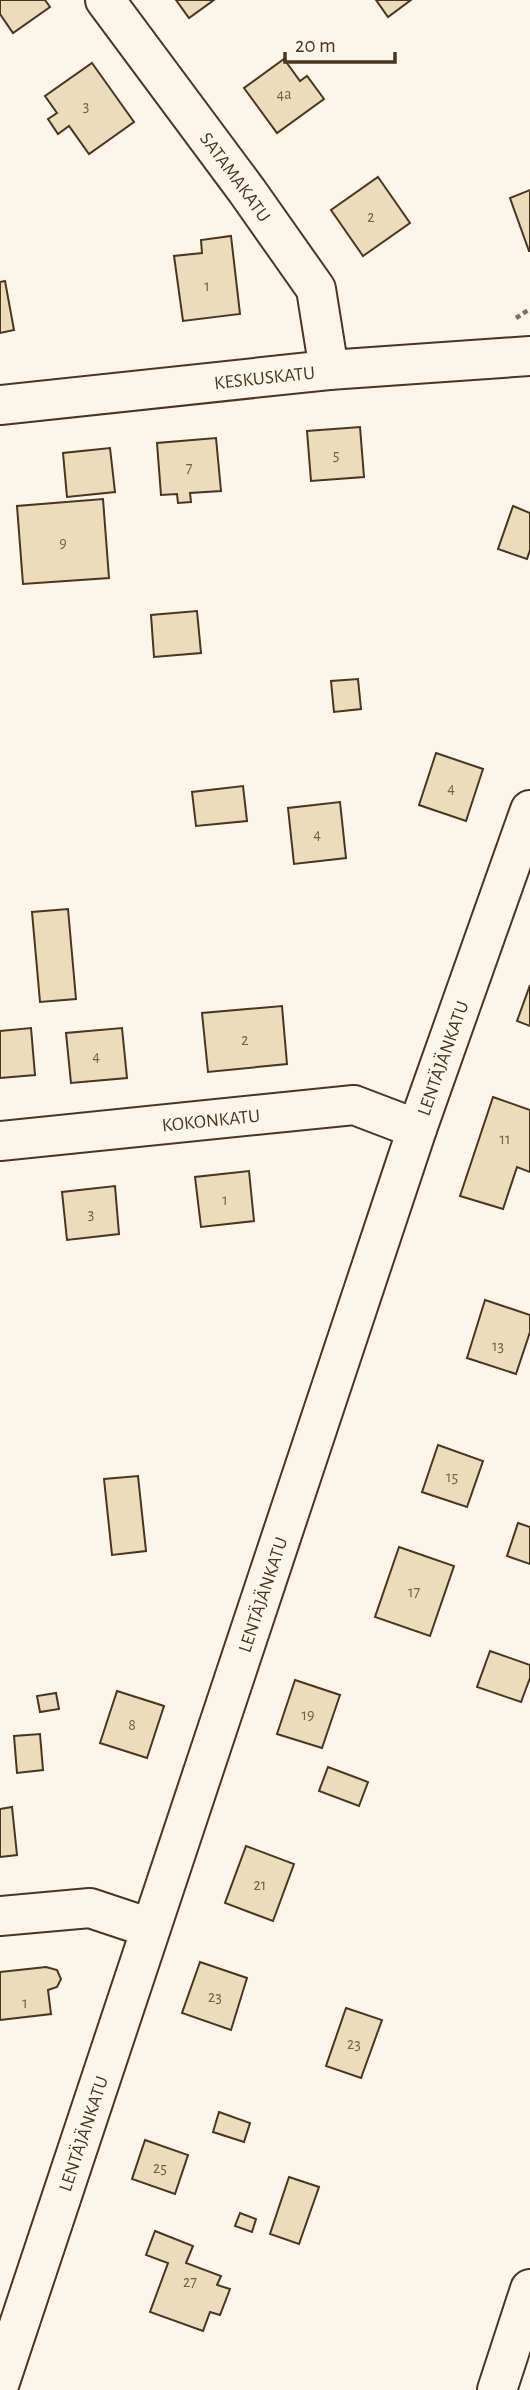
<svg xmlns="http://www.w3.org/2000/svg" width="530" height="2390" font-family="'Alegreya Sans',sans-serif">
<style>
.building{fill:#ecdcbc;stroke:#4a3520;stroke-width:2}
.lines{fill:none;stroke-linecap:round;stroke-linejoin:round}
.minor-casing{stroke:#4a3520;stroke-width:42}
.major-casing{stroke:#4a3520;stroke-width:42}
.path{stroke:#7f6f5c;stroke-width:4.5;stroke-dasharray:5 3.5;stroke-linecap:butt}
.minor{stroke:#fbf6e9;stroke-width:38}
.major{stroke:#fbf6e9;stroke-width:38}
.labels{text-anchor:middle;stroke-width:5;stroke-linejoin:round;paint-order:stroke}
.number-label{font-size:16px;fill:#725f47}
.street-label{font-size:19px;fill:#4a3520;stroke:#fbf6e9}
</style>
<rect width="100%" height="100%" fill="#fbf6e9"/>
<g class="building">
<path d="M0 0H45L50 7 13 33 0 14Z"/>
<path d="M176 0H214L189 18Z"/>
<path d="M376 0H411L388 17Z"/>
<path d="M284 59 300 81 307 76 324 99 277 133 244 88Z"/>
<path d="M92 63 134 122 89 154 69 126 58 134 48 119 57 113 45 96Z"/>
<path d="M378 177 410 223 363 256 331 210Z"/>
<path d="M530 190V251H529L510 198Z"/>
<path d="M231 236 240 314 183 321 174 256 202 253 201 240Z"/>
<path d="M5 281 14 330 0 333V282Z"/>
<path d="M360 427 364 477 311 481 307 431Z"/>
<path d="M216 438 221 491 190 493 191 502 178 503 177 494 161 495 157 443Z"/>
<path d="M110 448 115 492 67 497 63 453Z"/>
<path d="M103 499 109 578 23 584 17 506Z"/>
<path d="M513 506 530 513V550L527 559 498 549Z"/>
<path d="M197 611 201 653 154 657 151 615Z"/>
<path d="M358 679 361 709 334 712 331 681Z"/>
<path d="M436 753 483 769 466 821 419 805Z"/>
<path d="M243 786 247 821 196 826 192 792Z"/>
<path d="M340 802 346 858 294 864 288 808Z"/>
<path d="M68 909 76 999 40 1002 32 912Z"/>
<path d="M530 985V1026L517 1021Z"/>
<path d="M282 1006 287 1064 208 1072 202 1013Z"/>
<path d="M31 1028 35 1075 0 1078V1031Z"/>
<path d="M122 1028 127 1078 71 1083 66 1033Z"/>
<path d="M493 1097 530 1110V1172L517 1167 503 1209 460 1196Z"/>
<path d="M249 1171 254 1221 201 1227 195 1177Z"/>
<path d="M115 1186 119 1234 67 1240 62 1192Z"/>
<path d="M485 1300 530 1315V1332L516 1374 467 1358Z"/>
<path d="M438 1445 483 1461 467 1507 422 1492Z"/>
<path d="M138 1476 146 1551 112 1555 104 1479Z"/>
<path d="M518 1523 530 1527V1564L507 1556Z"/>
<path d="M399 1547 454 1566 430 1636 375 1617Z"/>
<path d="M490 1651 530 1665V1678L521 1702 477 1687Z"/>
<path d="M295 1680 340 1695 322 1748 277 1734Z"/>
<path d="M117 1691 164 1706 147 1758 100 1743Z"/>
<path d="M56 1693 59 1709 40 1712 37 1696Z"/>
<path d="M40 1734 43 1770 17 1773 14 1736Z"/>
<path d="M328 1767 368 1782 359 1806 319 1791Z"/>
<path d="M12 1807 17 1855 0 1857V1809Z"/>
<path d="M246 1846 294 1864 273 1921 225 1903Z"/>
<path d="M200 1962 247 1978 231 2030 182 2013Z"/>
<path d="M46 1967 57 1970 61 1979 57 1987 48 1990 51 2014 0 2020V1972Z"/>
<path d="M346 2008 382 2020 361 2078 326 2066Z"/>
<path d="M219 2112 250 2123 244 2142 213 2132Z"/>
<path d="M145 2140 188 2155 175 2194 132 2179Z"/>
<path d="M289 2177 319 2187 299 2244 270 2234Z"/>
<path d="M240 2213 256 2219 252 2232 235 2226Z"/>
<path d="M155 2231 193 2246 186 2263 221 2276 217 2285 230 2289 220 2315 210 2312 203 2331 150 2312 168 2263 146 2255Z"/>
</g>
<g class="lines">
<g class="minor-casing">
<g id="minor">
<path id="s1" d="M105 0 247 191 316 289 329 370"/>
<path id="s2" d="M0 405 329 370 530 356"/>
<path id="s3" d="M0 1141 354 1105 417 1129"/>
<path d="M0 1916 90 1908 150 1928"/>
<path id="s4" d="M0 2382 417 1129 530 810"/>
</g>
</g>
<g class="major-casing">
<path id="major" d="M497 2390 530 2289"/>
</g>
<path class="path" d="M516 318 530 309"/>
<use href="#minor" class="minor"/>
<use href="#major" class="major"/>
</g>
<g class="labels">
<g class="number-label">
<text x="284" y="99">4a</text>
<text x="86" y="111">3</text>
<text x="371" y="222">2</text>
<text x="207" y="291">1</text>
<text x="336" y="460">5</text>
<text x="189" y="473">7</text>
<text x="63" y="548">9</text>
<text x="451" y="793">4</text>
<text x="317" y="839">4</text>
<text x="245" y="1045">2</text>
<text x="96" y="1061">4</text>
<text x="505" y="1144">11</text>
<text x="225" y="1205">1</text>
<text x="91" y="1219">3</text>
<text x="498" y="1351">13</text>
<text x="452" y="1482">15</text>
<text x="414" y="1597">17</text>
<text x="308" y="1720">19</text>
<text x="132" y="1730">8</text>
<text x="260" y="1890">21</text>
<text x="215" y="2002">23</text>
<text x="25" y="2008">1</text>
<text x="354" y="2049">23</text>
<text x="160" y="2173">25</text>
<text x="190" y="2287">27</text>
</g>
<g class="street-label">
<text dy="7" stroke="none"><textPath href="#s1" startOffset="220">SATAMAKATU</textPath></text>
<text dy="7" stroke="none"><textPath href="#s2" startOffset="266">KESKUSKATU</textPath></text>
<text dy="7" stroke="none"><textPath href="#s4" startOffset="1396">LENTÄJÄNKATU</textPath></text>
<text dy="7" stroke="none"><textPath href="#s3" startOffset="212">KOKONKATU</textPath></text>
<text dy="7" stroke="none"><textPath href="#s4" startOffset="830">LENTÄJÄNKATU</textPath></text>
<text dy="7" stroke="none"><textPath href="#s4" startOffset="262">LENTÄJÄNKATU</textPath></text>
</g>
</g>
<path d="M285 52v10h110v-10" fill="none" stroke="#4a3520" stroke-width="3.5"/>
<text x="295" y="52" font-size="21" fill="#4a3520" stroke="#fbf6e9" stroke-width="5" paint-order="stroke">20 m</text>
</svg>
